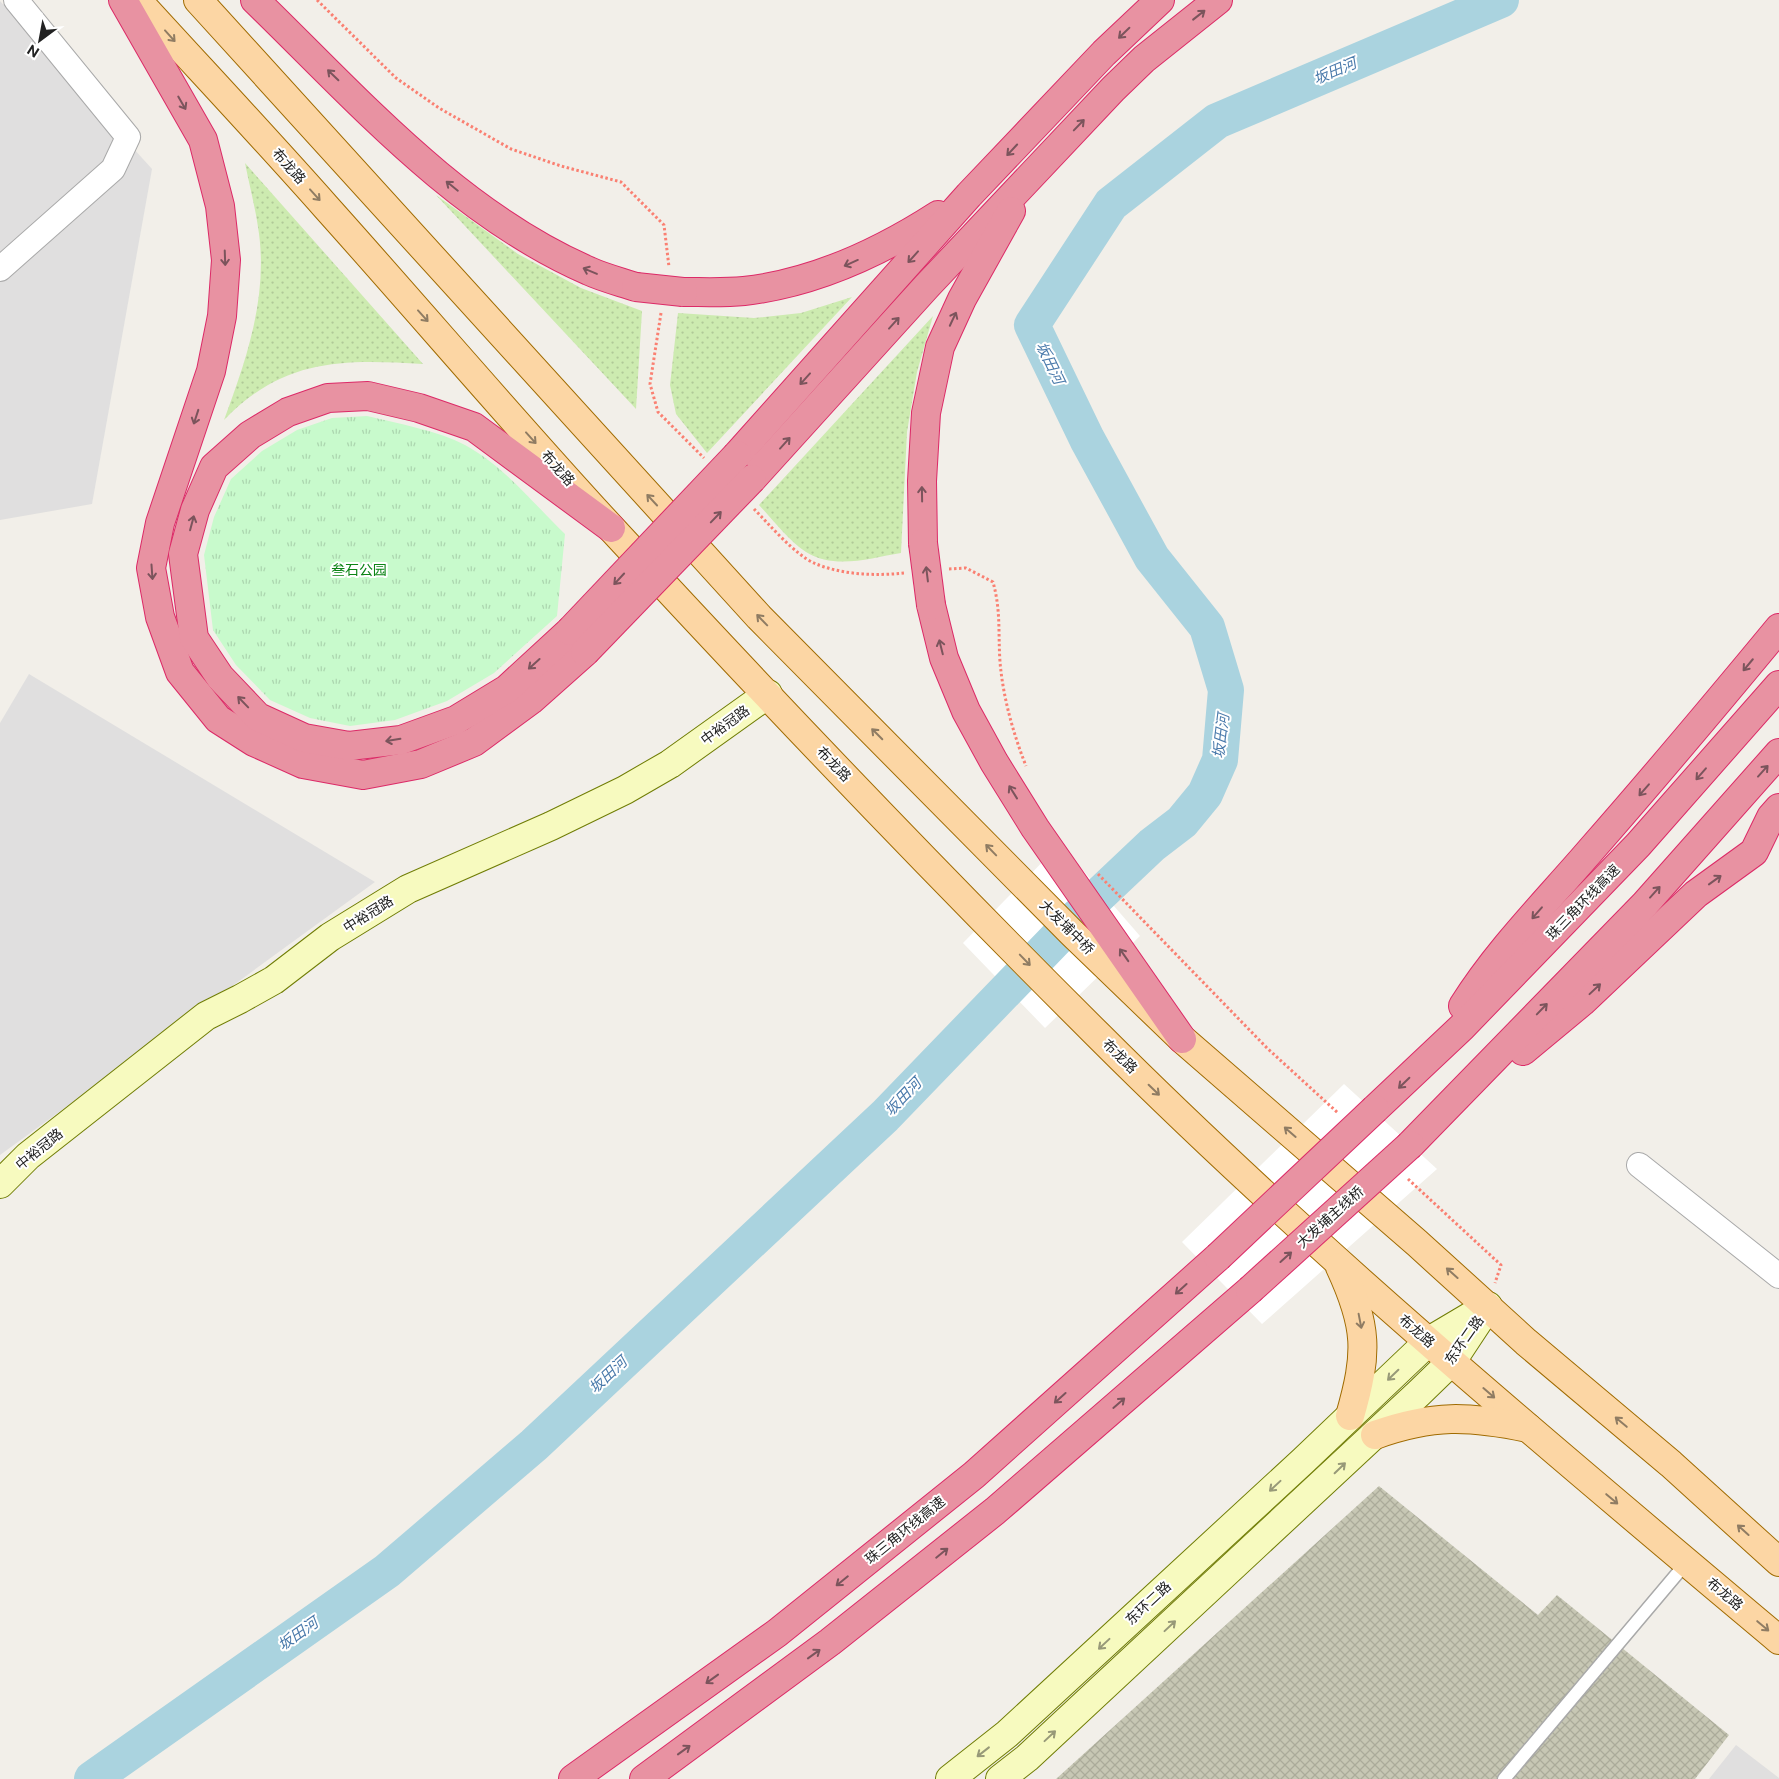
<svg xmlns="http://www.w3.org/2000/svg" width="1779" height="1779" font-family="'Public Sans','Noto Sans SC',sans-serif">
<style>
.residential{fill:#e0dfdf}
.construction{fill:url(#construction-cross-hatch)}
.grass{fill:url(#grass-dots)}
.park{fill:url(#park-tufts)}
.pier{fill:#fff}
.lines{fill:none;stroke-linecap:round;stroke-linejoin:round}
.river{stroke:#aad3df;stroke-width:36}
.lane-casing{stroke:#a9a9a9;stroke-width:15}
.street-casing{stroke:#a9a9a9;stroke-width:26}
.secondary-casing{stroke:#707d05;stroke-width:30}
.primary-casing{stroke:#a06b00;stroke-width:30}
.highway-casing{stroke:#dc2a67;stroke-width:30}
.path{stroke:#fa8072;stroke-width:3;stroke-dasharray:2.5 2.5;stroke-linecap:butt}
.lane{stroke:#fff;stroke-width:12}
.street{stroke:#fff;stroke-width:24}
.secondary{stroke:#f7fabf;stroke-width:28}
.primary{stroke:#fcd6a4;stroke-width:28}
.highway{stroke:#e892a2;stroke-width:28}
.highway-bridge-casing{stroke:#dc2a67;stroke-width:30;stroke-linecap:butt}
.highway-bridge{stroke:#e892a2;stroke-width:28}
.oneway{stroke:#7b545c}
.oneway2{stroke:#8f7c63}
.oneway3{stroke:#979978}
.labels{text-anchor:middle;stroke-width:4;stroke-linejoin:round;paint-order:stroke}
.street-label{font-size:14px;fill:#222;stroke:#fff}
.park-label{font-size:14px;fill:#0c8416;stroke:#fff}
.water-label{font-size:15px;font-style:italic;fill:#4a7aab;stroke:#fff}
</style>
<defs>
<pattern id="construction-cross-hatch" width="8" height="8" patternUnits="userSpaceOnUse" patternTransform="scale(1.25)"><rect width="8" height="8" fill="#c7c7b4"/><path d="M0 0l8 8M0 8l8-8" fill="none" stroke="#abab9a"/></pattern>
<pattern id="grass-dots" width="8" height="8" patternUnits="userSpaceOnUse" patternTransform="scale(1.25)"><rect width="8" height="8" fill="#cdebb0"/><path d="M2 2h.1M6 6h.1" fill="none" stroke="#b0c997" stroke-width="1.8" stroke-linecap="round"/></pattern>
<pattern id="park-tufts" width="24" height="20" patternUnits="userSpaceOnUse" patternTransform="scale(1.25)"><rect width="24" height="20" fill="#c8facc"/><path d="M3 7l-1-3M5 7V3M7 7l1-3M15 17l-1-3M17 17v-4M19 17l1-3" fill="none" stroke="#acd6af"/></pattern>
</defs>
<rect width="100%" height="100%" fill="#f2efe9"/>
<g class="residential">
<path d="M0 1 152 169 92 504 0 520Z"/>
<path d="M29 674 375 882 0 1155V723Z"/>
<path d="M1736 1745 1779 1778V1779H1709Z"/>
</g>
<path class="construction" d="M1379 1486 1538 1615 1557 1595 1729 1735 1695 1779H1056Z"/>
<g class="grass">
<path d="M245 163 423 364C343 359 284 358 224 420 247 358 269 294 258 227 255 206 249 184 245 163Z"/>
<path d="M436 195 518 254 581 288 642 311 636 409Z"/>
<path d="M852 297 707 453 676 414 670 385 678 313 754 318 801 313Z"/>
<path d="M933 316 917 372 907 432 901 553C870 558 835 570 806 552 790 542 772 519 759 505Z"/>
</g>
<path class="park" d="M367 416C396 423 439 431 465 445 504 466 534 504 565 534L557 616 494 673 447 701 395 720 350 726 310 718 270 700 236 665 213 630 204 555 214 517 231 479 262 451 297 430 332 418Z"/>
<g class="pier">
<path d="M1060 844 1140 936 1045 1028 963 943Z"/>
<path d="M1344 1084 1437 1169 1262 1324 1182 1242Z"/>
</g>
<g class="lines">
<g class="river">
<path d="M1097 897 1152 845 1182 822 1205 794 1220 760 1226 690 1207 627 1152 558 1087 439 1032 325 1111 204 1217 121 1501 0"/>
<path d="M92 1779 387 1571 534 1445 885 1116 1078 916"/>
</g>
<g class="lane-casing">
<path id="lane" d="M1504 1779 1687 1562"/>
</g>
<g class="street-casing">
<g id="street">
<path d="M0 269 113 169 128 137 16 0"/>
<path d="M1639 1165 1779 1276"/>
</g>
</g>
<g class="secondary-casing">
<g id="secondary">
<path d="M0 1184 28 1156 206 1016 240 999 274 980 330 937 408 889 551 826 625 790 670 764 768 694"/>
<path d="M950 1779 1007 1734 1303 1461 1429 1341 1488 1306"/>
<path d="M1000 1779 1027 1758 1419 1393 1452 1361 1485 1311"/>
</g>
</g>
<g class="primary-casing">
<g id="primary">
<path d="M137 0C200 69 264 137 326 207 422 314 515 424 613 530 771 701 933 871 1098 1035 1313 1250 1547 1445 1779 1640"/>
<path d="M198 0 759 617 1072 933 1182 1039 1417 1243 1526 1342 1671 1464 1779 1562"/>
<path d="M1340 1267C1368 1327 1368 1353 1350 1416"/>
<path d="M1375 1435C1433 1414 1469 1416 1528 1428"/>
</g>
</g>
<g class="highway-casing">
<g id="highway">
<path d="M123 0 203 140 220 206 226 260 222 316 211 371 160 523 151 568 160 617 180 672 218 719 254 742 303 764 363 775 421 764 474 742 531 700 585 652"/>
<path d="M255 0C357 99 456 213 589 271 604 278 621 282 636 287"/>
<path d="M683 292C703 292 724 293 744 291 815 283 879 253 938 215"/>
<path d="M737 455 969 195 1104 53 1160 0"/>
<path d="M752 479 927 286 1113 89 1144 59 1218 0"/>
<path d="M923 543 922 481 926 413 940 347 962 299 1011 211"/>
<path d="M931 605 944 658 966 711 994 762 1035 828 1182 1039"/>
<path d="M570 631 507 689 456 720 401 740 349 746 304 738 258 717 220 677 194 638 183 554 195 510 214 467 250 435 288 412 328 398 368 396 419 408 474 427 611 528"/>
<path d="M1463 1006C1498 950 1547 901 1590 851 1654 778 1717 703 1779 628"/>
<path d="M1523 1051 1582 1002 1696 894 1754 852 1771 817 1779 808"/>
<path d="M1375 1109 1462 1027 1638 845 1779 685"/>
<path d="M1410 1145 1645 904 1779 753"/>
<path d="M573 1779 777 1633 974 1475 1218 1257"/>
<path d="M644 1779 830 1642 995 1511 1250 1290"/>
</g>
</g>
<g class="path">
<path d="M317 0 396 78 439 108 511 149 561 166 621 182 664 225 669 267"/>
<path d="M661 313 650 384 658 412 704 458"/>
<path d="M754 509C769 524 794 554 814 563 841 575 876 576 905 573"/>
<path d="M949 569 966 568 993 582C1001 611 998 632 1000 662 1003 697 1013 733 1026 766"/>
<path d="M1098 874 1267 1048 1338 1113"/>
<path d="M1408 1179 1501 1265 1495 1283"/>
</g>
<use href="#lane" class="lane"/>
<use href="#street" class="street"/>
<use href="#secondary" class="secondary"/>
<use href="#primary" class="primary"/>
<use href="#highway" class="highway"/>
<g class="highway-bridge-casing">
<g id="highway-bridge">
<path d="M636 287 683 292"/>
<path d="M923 543 931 605"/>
<path d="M570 631 737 455"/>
<path d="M585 652 752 479"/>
<path d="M1218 1257 1375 1109"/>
<path d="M1250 1290 1410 1145"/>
</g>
</g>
<use href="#highway-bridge" class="highway-bridge"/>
</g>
<defs><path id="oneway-shaft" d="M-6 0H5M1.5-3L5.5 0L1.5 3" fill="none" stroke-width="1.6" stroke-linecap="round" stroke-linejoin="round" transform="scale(1.25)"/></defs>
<g class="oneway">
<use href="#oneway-shaft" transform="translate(1199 15) rotate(-38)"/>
<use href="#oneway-shaft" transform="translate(1124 33) rotate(136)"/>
<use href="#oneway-shaft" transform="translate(333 75) rotate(-136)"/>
<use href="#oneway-shaft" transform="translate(182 103) rotate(60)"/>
<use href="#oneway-shaft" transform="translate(1079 125) rotate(-46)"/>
<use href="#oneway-shaft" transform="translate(1012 150) rotate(133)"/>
<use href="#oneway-shaft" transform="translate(452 186) rotate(-141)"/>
<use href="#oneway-shaft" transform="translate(913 257) rotate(132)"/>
<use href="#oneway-shaft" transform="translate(225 258) rotate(88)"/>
<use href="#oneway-shaft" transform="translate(851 263) rotate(156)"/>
<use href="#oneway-shaft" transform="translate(590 271) rotate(-157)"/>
<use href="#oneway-shaft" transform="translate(953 319) rotate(-65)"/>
<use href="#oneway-shaft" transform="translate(894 323) rotate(-48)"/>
<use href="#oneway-shaft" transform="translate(805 379) rotate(132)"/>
<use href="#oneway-shaft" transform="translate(196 417) rotate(108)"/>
<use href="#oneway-shaft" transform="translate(785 443) rotate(-48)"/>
<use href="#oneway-shaft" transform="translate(922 494) rotate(-91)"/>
<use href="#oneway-shaft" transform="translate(716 517) rotate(-46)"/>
<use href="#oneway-shaft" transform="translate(192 523) rotate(-75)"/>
<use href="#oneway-shaft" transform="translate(152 572) rotate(86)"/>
<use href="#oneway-shaft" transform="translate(927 574) rotate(-97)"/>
<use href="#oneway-shaft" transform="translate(619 579) rotate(133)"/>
<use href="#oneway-shaft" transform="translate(941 647) rotate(-104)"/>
<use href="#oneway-shaft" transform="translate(534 664) rotate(138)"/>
<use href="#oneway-shaft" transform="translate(1748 665) rotate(130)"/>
<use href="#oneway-shaft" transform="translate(243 702) rotate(-134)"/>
<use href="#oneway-shaft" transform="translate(393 740) rotate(171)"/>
<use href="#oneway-shaft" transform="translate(1763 771) rotate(-48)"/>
<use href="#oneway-shaft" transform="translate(1701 774) rotate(131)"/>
<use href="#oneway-shaft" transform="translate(1644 790) rotate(131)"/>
<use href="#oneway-shaft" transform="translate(1013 792) rotate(-122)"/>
<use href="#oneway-shaft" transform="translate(1715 880) rotate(-36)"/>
<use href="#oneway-shaft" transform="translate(1655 892) rotate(-48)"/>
<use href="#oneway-shaft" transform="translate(1537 913) rotate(131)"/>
<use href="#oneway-shaft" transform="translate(1124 955) rotate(-125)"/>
<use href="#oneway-shaft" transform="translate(1595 989) rotate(-43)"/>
<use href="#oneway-shaft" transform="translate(1542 1009) rotate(-46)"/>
<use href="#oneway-shaft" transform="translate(1404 1083) rotate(136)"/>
<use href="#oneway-shaft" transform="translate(1286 1257) rotate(-42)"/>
<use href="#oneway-shaft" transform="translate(1181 1289) rotate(138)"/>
<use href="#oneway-shaft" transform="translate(1060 1398) rotate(138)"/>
<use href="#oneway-shaft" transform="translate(1119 1403) rotate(-41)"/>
<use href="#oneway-shaft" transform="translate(942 1553) rotate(-39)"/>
<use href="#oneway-shaft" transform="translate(842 1581) rotate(141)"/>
<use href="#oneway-shaft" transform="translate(814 1654) rotate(-36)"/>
<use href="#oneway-shaft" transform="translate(712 1679) rotate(144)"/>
<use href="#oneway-shaft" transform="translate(684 1750) rotate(-36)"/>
</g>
<g class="oneway2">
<use href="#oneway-shaft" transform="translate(170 36) rotate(48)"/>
<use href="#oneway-shaft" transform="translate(315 195) rotate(48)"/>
<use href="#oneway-shaft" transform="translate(423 316) rotate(48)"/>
<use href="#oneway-shaft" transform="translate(531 438) rotate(48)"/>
<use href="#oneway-shaft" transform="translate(652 500) rotate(-133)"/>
<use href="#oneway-shaft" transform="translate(762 620) rotate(-134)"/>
<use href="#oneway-shaft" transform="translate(877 734) rotate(-135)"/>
<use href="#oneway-shaft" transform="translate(991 850) rotate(-134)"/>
<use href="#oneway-shaft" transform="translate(1025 960) rotate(46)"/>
<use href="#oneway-shaft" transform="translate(1154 1090) rotate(44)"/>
<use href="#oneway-shaft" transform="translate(1290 1132) rotate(-139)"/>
<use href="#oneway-shaft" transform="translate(1452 1273) rotate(-138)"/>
<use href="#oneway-shaft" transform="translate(1360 1321) rotate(79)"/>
<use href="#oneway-shaft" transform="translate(1489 1393) rotate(41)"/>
<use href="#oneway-shaft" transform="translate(1621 1422) rotate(-140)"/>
<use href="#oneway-shaft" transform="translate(1612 1499) rotate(40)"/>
<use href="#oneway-shaft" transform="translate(1743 1530) rotate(-138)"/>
<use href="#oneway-shaft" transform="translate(1763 1626) rotate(40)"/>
</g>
<g class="oneway3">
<use href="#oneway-shaft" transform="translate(1393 1375) rotate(136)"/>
<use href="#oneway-shaft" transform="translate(1340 1468) rotate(-44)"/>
<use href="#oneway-shaft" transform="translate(1275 1486) rotate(137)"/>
<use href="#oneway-shaft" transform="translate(1170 1626) rotate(-43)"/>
<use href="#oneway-shaft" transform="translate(1104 1644) rotate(137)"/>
<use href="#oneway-shaft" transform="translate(1050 1736) rotate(-43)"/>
<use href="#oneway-shaft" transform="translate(983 1752) rotate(142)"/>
</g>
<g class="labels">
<g class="street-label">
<text transform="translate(289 166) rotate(48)" y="5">布龙路</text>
<text transform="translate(558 468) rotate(48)" y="5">布龙路</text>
<text transform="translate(725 725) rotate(-36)" y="5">中裕冠路</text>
<text transform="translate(834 764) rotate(46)" y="5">布龙路</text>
<text transform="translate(1583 902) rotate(-46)" y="5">珠三角环线高速</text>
<text transform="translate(368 914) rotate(-32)" y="5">中裕冠路</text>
<text transform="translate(1067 927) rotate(45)" y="5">大发埔中桥</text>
<text transform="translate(1120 1056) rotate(44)" y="5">布龙路</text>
<text transform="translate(39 1149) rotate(-39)" y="5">中裕冠路</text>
<text transform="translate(1330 1217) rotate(-42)" y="5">大发埔主线桥</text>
<text transform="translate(1417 1331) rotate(41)" y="5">布龙路</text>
<text transform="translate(1464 1340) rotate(-55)" y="5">东环二路</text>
<text transform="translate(905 1530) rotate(-39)" y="5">珠三角环线高速</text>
<text transform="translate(1725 1594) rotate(40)" y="5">布龙路</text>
<text transform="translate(1148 1603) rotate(-43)" y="5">东环二路</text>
</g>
<g class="park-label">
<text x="359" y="575">叁石公园</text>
</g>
<g class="water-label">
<text transform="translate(1335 71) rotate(-23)" y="5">坂田河</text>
<text transform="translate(1050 363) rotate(64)" y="5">坂田河</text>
<text transform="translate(1221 736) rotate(-83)" y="5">坂田河</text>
<text transform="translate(903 1097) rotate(-46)" y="5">坂田河</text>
<text transform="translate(608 1375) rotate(-43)" y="5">坂田河</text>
<text transform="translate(298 1634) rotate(-35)" y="5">坂田河</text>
</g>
</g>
<g transform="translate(40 40) rotate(212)" stroke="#ffffff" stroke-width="4" paint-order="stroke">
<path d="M0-4L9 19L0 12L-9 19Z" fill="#222222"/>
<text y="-8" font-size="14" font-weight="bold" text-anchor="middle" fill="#222222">N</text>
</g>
</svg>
